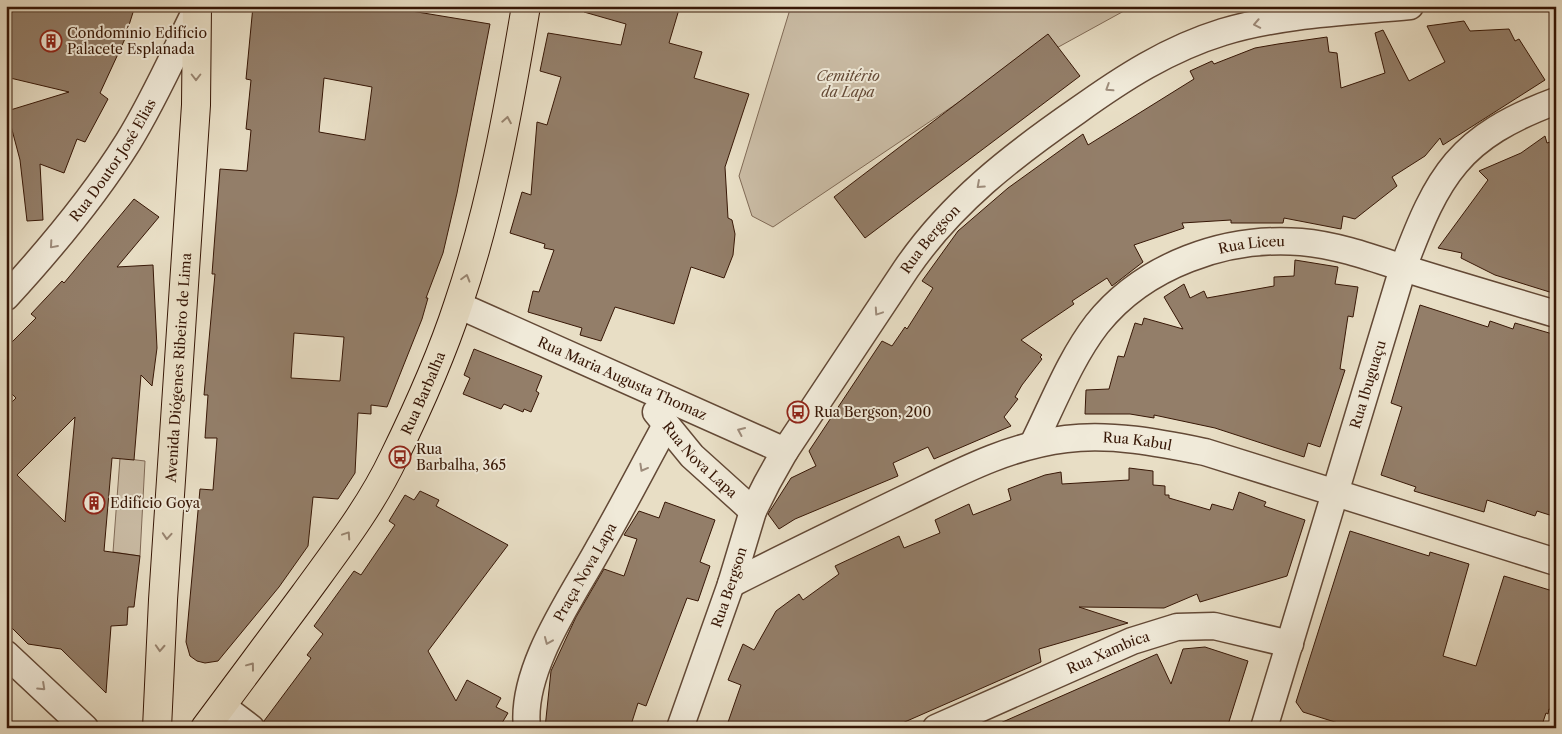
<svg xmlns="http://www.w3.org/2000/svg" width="1562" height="734" font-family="'Libre Caslon Text',serif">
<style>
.green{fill:#cabca5;stroke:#806a56}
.building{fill:#937e69;stroke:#371706;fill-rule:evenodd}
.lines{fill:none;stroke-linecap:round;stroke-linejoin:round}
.minor-casing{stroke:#634936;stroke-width:29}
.major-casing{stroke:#371706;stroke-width:30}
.minor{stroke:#f0ead9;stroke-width:26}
.major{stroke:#e8dec5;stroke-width:28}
.oneway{stroke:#9d8b7a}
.oneway2{stroke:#98846f}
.labels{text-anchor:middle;stroke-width:4;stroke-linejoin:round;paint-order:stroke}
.poi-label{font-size:14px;fill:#371706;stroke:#f0ead9;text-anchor:start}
.park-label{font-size:14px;font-style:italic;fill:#634936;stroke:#f0ead9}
.street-label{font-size:14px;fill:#371706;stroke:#f0ead9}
</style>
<rect width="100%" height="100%" fill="#e8dec5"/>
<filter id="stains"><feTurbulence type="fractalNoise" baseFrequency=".004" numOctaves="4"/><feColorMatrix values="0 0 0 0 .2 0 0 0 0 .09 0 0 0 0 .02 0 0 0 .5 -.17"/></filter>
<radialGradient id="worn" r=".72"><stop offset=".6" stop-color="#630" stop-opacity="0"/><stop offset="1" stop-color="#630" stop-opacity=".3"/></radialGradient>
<g class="green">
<path d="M791 6H1133L962 100 773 227 752 216 739 176Z"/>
<path d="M120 458 145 461 140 556 113 552Z"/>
</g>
<g class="building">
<path d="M6 6H135L124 41 100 93 108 99 85 142 77 139 64 173 40 164 43 220 27 221 20 160 7 111 69 92 6 77Z"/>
<path d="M253 6H381L490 24 457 193 443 253 426 298H428L422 319 387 407 371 405V414L358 413 355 473 338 499 313 497 308 546 279 587 218 661 205 663 197 661 190 656 186 642 200 489 213 490 217 438H205L208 395H204L215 274H212L220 169 247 171 251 130 246 129 251 80 246 79ZM324 78 372 87 365 140 319 132ZM294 333 344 337 340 381 291 378Z"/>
<path d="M585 6H680L669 43 702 52 694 78 749 94 725 167 728 218 732 220 735 234 733 255 724 278 691 267 674 324 615 307 601 341 580 335 582 328 528 312 533 291 539 292 554 250 544 248 545 244 510 233 522 192 531 195 537 122 547 125 561 77 540 71 548 33 621 45 626 24 584 12Z"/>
<path d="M1464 21 1470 31 1509 29 1515 41 1519 39 1545 80 1443 145 1440 138 1425 156 1392 177 1397 186 1355 219 1343 216 1341 229 1284 218 1283 223H1231V220L1182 223 1184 228 1134 245 1143 262 1112 286 1107 278 1072 301 1074 304 1021 340 1042 355 1040 357 1042 359 1022 385 1015 397 1018 399 1004 417 1011 426 934 459 928 447 893 463 898 476 795 519 779 529 768 514 791 478 816 466 809 451 882 341 892 346 905 327 907 329 933 288 922 281 958 231 1008 188 1083 134 1088 145 1194 79 1190 71 1212 61 1214 64 1255 48 1278 44 1327 37 1329 52 1337 53 1341 88 1385 73 1375 33 1383 30 1409 81 1445 62 1427 26Z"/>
<path d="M1048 34 1080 76 865 238 834 197Z"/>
<path d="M1545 136 1547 143 1556 140V294L1495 275 1461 258 1462 253 1438 248 1488 180 1479 171 1521 153Z"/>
<path d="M134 199 159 217 117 267 153 265 157 348 152 386 141 375 134 460 112 458 104 551 140 556 134 607H128L127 625 111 626 106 693 61 649 28 644 6 622V408L16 398 6 388V348L36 318 31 314 62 281 64 283ZM75 417 65 522 17 475Z"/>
<path d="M1295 260 1338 267 1335 284 1358 287 1353 317 1348 316 1340 369 1345 370 1320 447 1308 443 1304 457 1215 428 1154 415V418L1130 414H1085L1086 390 1109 389 1118 356 1124 357 1135 323 1142 325 1144 318 1183 329 1164 297 1184 284 1190 298 1204 291 1207 298 1274 286V277L1294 276Z"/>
<path d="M1420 305 1488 327 1490 321 1513 329 1515 323 1556 335V517L1537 511 1535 516 1487 500 1484 512 1414 491 1416 487 1381 475 1402 407 1391 403Z"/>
<path d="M474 349 542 376 536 391 539 393 531 412 524 409 523 412 504 404 501 409 463 394 470 378 464 375Z"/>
<path d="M1129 468 1153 471V485L1165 486V495H1169V498L1210 510 1212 504 1233 510 1239 492 1266 502 1264 506 1305 520 1287 576 1200 602 1197 594 1164 608 1079 607 1128 623 1039 649 1041 662 1039 663 891 728H726L741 685 728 680 743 644 754 650 776 611 799 594 803 600 839 574 835 566 899 536 904 548 940 533 935 520 969 504 973 515 1011 500 1008 489 1045 475 1061 472 1062 484 1129 480Z"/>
<path d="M420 491 439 500 436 506 508 545 428 651 456 701 467 680 501 698 496 707 508 713 499 728H266L264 721 311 658 307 655 323 634 314 626 354 571 361 575 395 525 389 521 405 495 414 500Z"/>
<path d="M665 502 715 520 700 562 710 566 698 601 687 598 646 706 638 703 630 728H545L551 671 576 617 604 569 624 576 637 539 624 535 639 511 659 518Z"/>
<path d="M1350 531 1429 556 1430 552 1469 564 1443 656 1476 666 1504 576 1556 592V711L1549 709 1548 714 1546 713 1541 728H1354L1303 712 1296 702Z"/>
<path d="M1205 647 1248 661 1227 728H989L1157 654 1171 684 1183 649Z"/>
</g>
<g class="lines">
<g class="minor-casing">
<g id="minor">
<path id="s1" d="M6 297C51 248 93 198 128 142 154 100 174 54 196 10"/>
<path id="s2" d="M458 305 785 451"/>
<path id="s3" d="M656 412 692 456 753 511"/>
<path id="s4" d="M1033 444C1053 404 1070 359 1097 324 1144 265 1226 236 1301 242 1336 245 1370 257 1403 268 1454 284 1505 299 1556 314"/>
<path id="s5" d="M731 584C788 555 846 527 904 499 956 474 1007 446 1066 439 1111 433 1160 443 1205 452L1556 562"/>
<path d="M6 654 85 728"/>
<path d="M222 706 251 728"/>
<path id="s6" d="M527 728C520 669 573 596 600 546 623 506 644 465 666 425"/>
<path id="s7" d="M680 728 731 584 753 511 767 483 785 451 906 269C951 203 1012 156 1077 111 1123 78 1168 49 1223 32 1283 14 1348 12 1410 6"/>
<path id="s8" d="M936 728 1132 641 1177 627 1214 626 1290 644"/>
<path id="s9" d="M1264 728 1403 268C1438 174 1459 137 1556 101"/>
</g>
</g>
<g class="major-casing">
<g id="major">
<path id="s10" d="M157 728 163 600 196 105 197 6"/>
<path id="s11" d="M205 728C238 684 271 639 304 595 336 551 371 506 394 457 418 408 441 357 458 305 491 208 509 107 526 6"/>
</g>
</g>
<use href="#minor" class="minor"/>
<use href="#major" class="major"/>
</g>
<defs><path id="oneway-chevron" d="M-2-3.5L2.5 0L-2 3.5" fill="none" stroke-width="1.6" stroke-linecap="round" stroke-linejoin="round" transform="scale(1.25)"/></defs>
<g class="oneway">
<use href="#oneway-chevron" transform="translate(1257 24) rotate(169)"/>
<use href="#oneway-chevron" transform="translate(1109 88) rotate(147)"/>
<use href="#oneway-chevron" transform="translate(980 185) rotate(138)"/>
<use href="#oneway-chevron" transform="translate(53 245) rotate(131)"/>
<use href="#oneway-chevron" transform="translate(878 312) rotate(124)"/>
<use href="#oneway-chevron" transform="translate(741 431) rotate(-156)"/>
<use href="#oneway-chevron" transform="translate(643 468) rotate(119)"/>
<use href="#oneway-chevron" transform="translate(548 641) rotate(113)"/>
<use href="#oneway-chevron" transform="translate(42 687) rotate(43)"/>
</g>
<g class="oneway2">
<use href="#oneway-chevron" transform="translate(196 77) rotate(90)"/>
<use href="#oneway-chevron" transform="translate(507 120) rotate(-80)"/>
<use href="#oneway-chevron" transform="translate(466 278) rotate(-74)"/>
<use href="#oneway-chevron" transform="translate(347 535) rotate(-56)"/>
<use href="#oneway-chevron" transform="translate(167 536) rotate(94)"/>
<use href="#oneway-chevron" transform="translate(160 648) rotate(93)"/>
<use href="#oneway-chevron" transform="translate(251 666) rotate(-53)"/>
</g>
<defs>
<g id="building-ring" transform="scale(1.125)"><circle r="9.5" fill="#f0ead9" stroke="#8f2418" stroke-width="1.5"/><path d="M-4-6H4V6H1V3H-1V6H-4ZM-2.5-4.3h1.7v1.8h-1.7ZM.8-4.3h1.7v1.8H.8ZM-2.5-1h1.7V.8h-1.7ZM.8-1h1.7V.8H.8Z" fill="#8f2418"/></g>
<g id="bus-ring" transform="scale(1.125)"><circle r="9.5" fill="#f0ead9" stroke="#8f2418" stroke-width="1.5"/><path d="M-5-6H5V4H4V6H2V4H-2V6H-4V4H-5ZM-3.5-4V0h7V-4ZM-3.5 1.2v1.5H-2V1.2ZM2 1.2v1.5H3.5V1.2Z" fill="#8f2418"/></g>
</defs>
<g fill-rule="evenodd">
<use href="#building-ring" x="51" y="41"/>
<use href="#bus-ring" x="798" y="412"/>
<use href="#bus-ring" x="400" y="457"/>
<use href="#building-ring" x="94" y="503"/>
</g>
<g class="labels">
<g class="poi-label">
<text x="67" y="38">Condomínio Edifício<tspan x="67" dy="16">Palacete Esplanada</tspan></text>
<text x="814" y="417">Rua Bergson, 200</text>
<text x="416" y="454">Rua<tspan x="416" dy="16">Barbalha, 365</tspan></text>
<text x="110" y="508">Edifício Goya</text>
</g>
<g class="park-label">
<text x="848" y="81">Cemitério<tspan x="848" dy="16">da Lapa</tspan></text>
</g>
<g class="street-label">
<text dy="5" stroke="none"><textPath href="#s1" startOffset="174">Rua Doutor José Elias</textPath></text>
<text dy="5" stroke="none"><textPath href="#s7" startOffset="554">Rua Bergson</textPath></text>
<text dy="5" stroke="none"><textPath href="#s4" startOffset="315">Rua Liceu</textPath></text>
<text dy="5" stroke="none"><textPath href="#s10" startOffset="361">Avenida Diógenes Ribeiro de Lima</textPath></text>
<text dy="5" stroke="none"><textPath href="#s2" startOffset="180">Rua Maria Augusta Thomaz</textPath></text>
<text dy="5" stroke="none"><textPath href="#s9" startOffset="359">Rua Ibuguaçu</textPath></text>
<text dy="5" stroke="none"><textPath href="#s11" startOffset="401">Rua Barbalha</textPath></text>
<text dy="5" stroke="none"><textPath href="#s5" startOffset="438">Rua Kabul</textPath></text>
<text dy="5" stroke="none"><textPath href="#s3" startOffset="65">Rua Nova Lapa</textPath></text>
<text dy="5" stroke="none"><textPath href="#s6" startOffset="169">Praça Nova Lapa</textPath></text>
<text dy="5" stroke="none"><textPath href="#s7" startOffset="149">Rua Bergson</textPath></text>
<text dy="5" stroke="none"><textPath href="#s8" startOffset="188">Rua Xambica</textPath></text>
</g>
</g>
<rect width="1562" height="734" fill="none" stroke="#e8dec5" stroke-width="25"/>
<rect x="8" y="8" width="1547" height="719" fill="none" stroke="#371706" stroke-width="2.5"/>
<rect x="12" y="12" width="1537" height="709" fill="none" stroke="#371706"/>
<rect width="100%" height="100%" filter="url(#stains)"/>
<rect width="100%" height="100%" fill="url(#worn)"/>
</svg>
